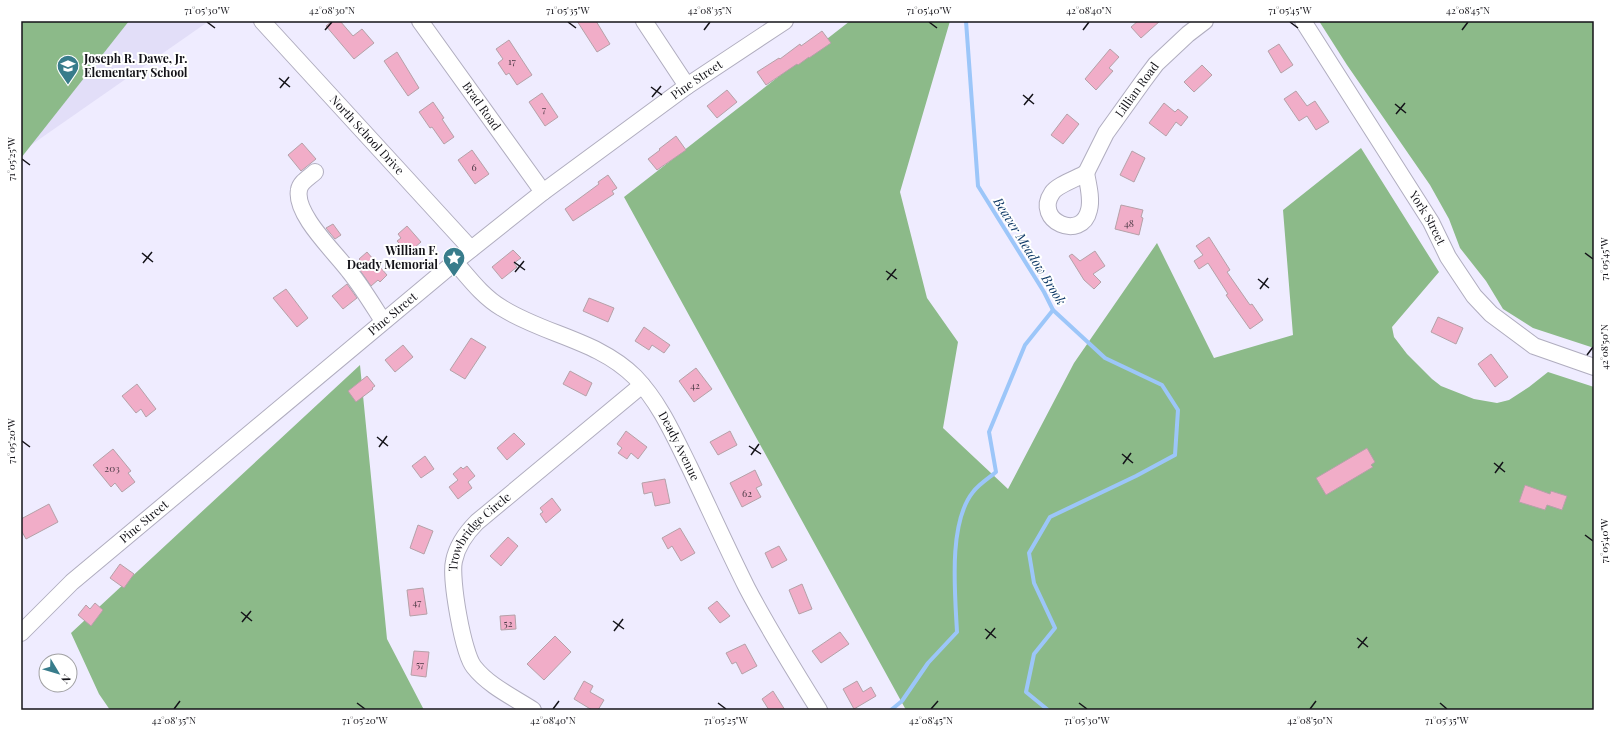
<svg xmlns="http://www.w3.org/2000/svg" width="1615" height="731" font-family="'Playfair Display',serif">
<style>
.built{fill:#e2def8}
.forest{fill:#8cba89}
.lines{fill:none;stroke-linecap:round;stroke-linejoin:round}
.stream{stroke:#9cc6f9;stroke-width:4}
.building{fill:#f1adc8;stroke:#b5a1a8}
.minor-casing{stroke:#b0adbf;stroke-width:18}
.minor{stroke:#fff;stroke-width:16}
.ticks{fill:none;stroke:#141319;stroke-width:1.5}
.labels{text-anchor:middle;stroke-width:4;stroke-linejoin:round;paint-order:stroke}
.number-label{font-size:10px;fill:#4b3a45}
.poi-label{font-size:12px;font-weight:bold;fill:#141319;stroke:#fff;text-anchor:start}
.street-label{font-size:12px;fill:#141319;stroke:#fff}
.water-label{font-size:13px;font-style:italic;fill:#0d3866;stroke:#fff}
.neatline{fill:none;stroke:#141319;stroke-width:1.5}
.ticks-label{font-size:10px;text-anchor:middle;fill:#141319}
</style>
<rect width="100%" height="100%" fill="#efecff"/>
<path class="built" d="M21 21H209L21 152Z"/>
<g class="forest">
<path d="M21 21H129L21 158Z"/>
<path d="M850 21H950L900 192 927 298 958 342 943 428 1008 489 1074 363 1157 243 1214 358 1293 335 1283 210 1361 148 1439 272 1392 327 1394 337 1407 354 1432 379 1441 386 1474 399 1497 403 1509 400 1529 387 1548 372 1594 387V710H906L624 197Z"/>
<path d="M1319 21H1594V348L1533 328 1503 309 1486 281 1460 248 1449 219 1430 185 1347 65Z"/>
<path d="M360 365 387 639 424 710H110L99 694 71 633Z"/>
</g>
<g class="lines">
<g class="stream">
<path d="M966 21 978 186 1044 292 1053 310 1105 358 1162 385 1178 410 1175 455 1136 476 1050 517 1029 553 1034 583 1055 628 1034 654 1026 692 1048 710"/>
<path d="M891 710 902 701 928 663 957 632C955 593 948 523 973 492 979 484 989 478 996 472L989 432 1025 345 1053 310"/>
</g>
</g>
<g class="building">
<path d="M332 21H340L353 36 362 29 374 43 354 59 326 26Z"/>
<path d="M577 21H596L610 44 597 52Z"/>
<path d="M1138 21H1160L1141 38 1131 27Z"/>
<path d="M822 31 831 43 809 58V57L798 65 797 64 766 85 757 72 779 58 780 59 800 44 801 46Z"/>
<path d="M509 40 532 75 517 85 509 73 506 75 498 63 503 59 496 49Z"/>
<path d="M1279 44 1293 65 1281 73 1268 51Z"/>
<path d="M1110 49 1119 57 1109 68 1113 71 1096 90 1085 79Z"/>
<path d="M397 52 419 88 408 96 384 61Z"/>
<path d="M1202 65 1212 75 1194 92 1184 82Z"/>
<path d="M727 90 737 102 717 118 707 106Z"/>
<path d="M1296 91 1307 106 1315 101 1329 122 1316 130 1307 116 1299 121 1284 99Z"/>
<path d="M542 93 558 117 545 126 529 102Z"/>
<path d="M433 102 444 118 442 119 454 137 444 144 432 127 430 128 419 112Z"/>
<path d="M1164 103 1175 112 1178 109 1188 117 1181 126 1176 122 1166 136 1149 123Z"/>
<path d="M1067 114 1079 124 1063 144 1051 135Z"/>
<path d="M676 136 686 150 657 170 648 159 660 150 659 149Z"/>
<path d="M302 143 316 159 301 171 288 155Z"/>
<path d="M472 150 489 174 475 184 458 160Z"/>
<path d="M1132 151 1145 158 1134 182 1120 175Z"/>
<path d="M608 175 617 188 612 191 614 194 573 221 565 209 599 184 598 182Z"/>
<path d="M1121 205 1143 210 1141 217 1143 218 1139 235 1115 229Z"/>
<path d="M333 224 341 235 335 239 326 228Z"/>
<path d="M407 226 421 242 408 253 397 241 401 238 398 234Z"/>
<path d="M1209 237 1230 270 1227 272 1250 305 1252 304 1263 320 1250 329 1226 295 1228 294 1208 263 1199 269 1194 261 1203 255 1196 246Z"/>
<path d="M513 250 521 258 514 263 517 267 502 279 492 267Z"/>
<path d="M1095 251 1105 266 1093 274 1101 282 1094 289 1084 280 1069 256 1072 254 1080 261Z"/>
<path d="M367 252 387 275 380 282 378 280 371 286 357 266 362 262 359 259Z"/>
<path d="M347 284 357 298 343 309 332 296Z"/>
<path d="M286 289 308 318 297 327 273 298Z"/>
<path d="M589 298 614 308 608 322 583 311Z"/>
<path d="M1438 317 1463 328 1456 344 1431 332Z"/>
<path d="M644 327 670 345 664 353 652 345 649 350 635 341Z"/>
<path d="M471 338 486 347 465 379 450 370Z"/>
<path d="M403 345 413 357 395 372 385 360Z"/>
<path d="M1491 354 1508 377 1495 387 1478 364Z"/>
<path d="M696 368 712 389 694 402 679 381Z"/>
<path d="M570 371 592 383 586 396 563 384Z"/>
<path d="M367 376 375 386 372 388 373 389 356 402 348 391Z"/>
<path d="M137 384 156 409 146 417 141 409 136 413 122 396Z"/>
<path d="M626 431 647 447 638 459 631 453 627 459 618 453 622 448 617 444Z"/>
<path d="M730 431 737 445 718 455 710 442Z"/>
<path d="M514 433 525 444 507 460 497 448Z"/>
<path d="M1367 448 1375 462 1371 465 1373 467 1326 495 1316 478Z"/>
<path d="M113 449 131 471 128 473 135 482 122 492 115 483 111 487 93 465Z"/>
<path d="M425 456 434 469 421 478 412 466Z"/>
<path d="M467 466 475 476 468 482 472 488 458 499 449 487 458 480 453 474 461 467 463 469Z"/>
<path d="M755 470 762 485 756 488 761 497 742 507 730 483Z"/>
<path d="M665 479 670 503 655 506 652 492 644 494 642 483Z"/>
<path d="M1525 485 1550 494 1551 491 1567 496 1562 510 1547 505 1545 510 1519 502Z"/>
<path d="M552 498 561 510 546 523 540 514 543 512 540 508Z"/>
<path d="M49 504 58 522 26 539 21 530V519Z"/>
<path d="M418 525 433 531 424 554 410 548Z"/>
<path d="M680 528 695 553 681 561 672 546 668 549 662 538Z"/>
<path d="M508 537 518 546 501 566 490 556Z"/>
<path d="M779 546 787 560 772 568 765 553Z"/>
<path d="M120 564 134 574 124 588 110 578Z"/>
<path d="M802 584 812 609 799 614 789 590Z"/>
<path d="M423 588 427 614 410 616 407 590Z"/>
<path d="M717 601 730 616 720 623 708 608Z"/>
<path d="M95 603 103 610 91 626 78 615 86 605 90 609Z"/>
<path d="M515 615 516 629 501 630 500 616Z"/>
<path d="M840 632 849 644 821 663 812 651Z"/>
<path d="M555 636 571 652 544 680 527 664Z"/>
<path d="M745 644 757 666 742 674 736 662 732 664 726 653Z"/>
<path d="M414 651 429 652 426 677 411 675Z"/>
<path d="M584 681 593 686 590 692 604 700 598 710H592L574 699Z"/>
<path d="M857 681 863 692 871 687 876 696 854 709 843 689Z"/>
<path d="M773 691 785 710H769L762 699Z"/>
</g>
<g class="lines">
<g class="minor-casing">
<g id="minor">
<path id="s1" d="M262 21 471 249"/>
<path id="s2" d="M420 21 543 192"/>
<path d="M644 21 687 86"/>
<path id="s3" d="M1303 21 1431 222 1448 257 1474 296 1491 314 1534 346 1594 367"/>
<path d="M315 172C310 177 300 182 299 190 294 214 335 252 349 271 362 287 372 304 383 321"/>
<path id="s4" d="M1086 173 1106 133 1144 80 1156 64 1188 34 1205 21"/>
<path d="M1086 173C1088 184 1092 199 1089 210 1082 242 1033 221 1052 193 1057 185 1078 178 1086 173Z"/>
<path id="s5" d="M455 262C469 278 483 297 502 308 545 335 598 340 635 377 660 403 674 436 690 468 709 508 727 548 747 588 769 630 794 670 819 710"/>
<path id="s6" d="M21 633 72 582 455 262 543 192 687 86 785 21"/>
<path id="s7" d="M533 710C513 697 489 686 474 667 463 654 450 578 454 561 457 546 466 533 477 522L642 385"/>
</g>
</g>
<use href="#minor" class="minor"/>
</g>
<path class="ticks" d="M207 22 215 28M568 22 576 28M929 22 937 28M1290 22 1298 28M325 30 332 22M704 30 710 22M1083 30 1089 22M1462 30 1468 22M279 78 290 87M651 87 662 95M280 88 289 77M1023 95 1034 104M652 97 661 86M1395 104 1406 113M1024 105 1033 94M1396 114 1405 103M22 159 30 165M142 253 153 262M1585 253 1593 259M514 262 525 270M143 263 152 252M886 271 897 279M515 272 524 261M1258 279 1269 288M887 280 896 269M1260 289 1268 278M1587 355 1593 347M377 437 388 446M22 441 30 447M749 446 761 454M379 447 387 436M1122 454 1133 463M751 455 759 444M1494 463 1505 472M1123 464 1131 453M1495 473 1503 462M1585 535 1593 541M241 612 252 621M613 621 624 629M242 622 251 611M985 629 996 638M614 631 623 619M1357 638 1368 647M986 639 995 628M1358 648 1367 637M357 703 365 709M718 703 726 709M1079 703 1087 709M1440 703 1447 709M174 709 180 701M553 709 559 701M931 709 938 701M1310 709 1316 701"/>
<defs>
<g id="school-pin" transform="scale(1.15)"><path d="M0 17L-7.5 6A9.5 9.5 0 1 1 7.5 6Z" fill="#387c8b" stroke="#fff"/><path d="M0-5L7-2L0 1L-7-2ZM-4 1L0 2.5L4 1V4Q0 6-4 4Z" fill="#fff"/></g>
<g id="sight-pin" transform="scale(1.15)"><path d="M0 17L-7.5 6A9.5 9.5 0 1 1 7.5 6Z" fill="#387c8b" stroke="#fff"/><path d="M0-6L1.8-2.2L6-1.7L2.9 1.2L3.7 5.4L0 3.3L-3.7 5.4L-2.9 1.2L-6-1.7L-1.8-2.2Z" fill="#fff"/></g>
</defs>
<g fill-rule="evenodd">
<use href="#school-pin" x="68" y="66"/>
<use href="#sight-pin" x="454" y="258"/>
</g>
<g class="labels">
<g class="number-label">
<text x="512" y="65">17</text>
<text x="544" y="113">7</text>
<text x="474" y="171">6</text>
<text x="1129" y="227">48</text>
<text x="695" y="389">42</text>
<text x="112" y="472">203</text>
<text x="747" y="497">62</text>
<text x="417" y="606">47</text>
<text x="508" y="627">52</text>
<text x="420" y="668">57</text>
</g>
<g class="poi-label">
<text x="84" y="63">Joseph R. Dawe, Jr.<tspan x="84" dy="14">Elementary School</tspan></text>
<text x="438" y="255" text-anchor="end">Willian F.<tspan x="438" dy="14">Deady Memorial</tspan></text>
</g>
<g class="street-label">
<text dy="4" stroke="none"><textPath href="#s6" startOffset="874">Pine Street</textPath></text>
<text dy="4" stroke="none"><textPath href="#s4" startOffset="98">Lillian Road</textPath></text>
<text dy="4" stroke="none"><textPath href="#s2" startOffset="105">Brad Road</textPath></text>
<text dy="4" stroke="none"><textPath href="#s1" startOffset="155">North School Drive</textPath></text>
<text dy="4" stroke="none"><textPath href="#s3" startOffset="233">York Street</textPath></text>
<text dy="4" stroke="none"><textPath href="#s6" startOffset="490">Pine Street</textPath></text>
<text dy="4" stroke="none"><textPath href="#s5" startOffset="299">Deady Avenue</textPath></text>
<text dy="4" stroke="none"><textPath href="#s6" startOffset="166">Pine Street</textPath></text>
<text dy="4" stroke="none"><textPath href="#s7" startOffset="221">Trowbridge Circle</textPath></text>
</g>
<g class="water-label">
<text transform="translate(1030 251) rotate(58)" y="5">Beaver Meadow Brook</text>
</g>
</g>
<rect width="1615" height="731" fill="none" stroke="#ffffff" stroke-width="44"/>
<g transform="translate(58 673) rotate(128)"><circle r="19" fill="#ffffff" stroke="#a1a1a3"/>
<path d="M0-3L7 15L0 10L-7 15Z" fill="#387c8b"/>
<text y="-6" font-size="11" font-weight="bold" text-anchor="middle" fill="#141319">N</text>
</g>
<rect x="22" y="22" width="1571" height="687" class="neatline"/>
<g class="ticks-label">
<text x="207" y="14">71°05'30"W</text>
<text x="332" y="14">42°08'30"N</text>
<text x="568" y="14">71°05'35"W</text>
<text x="710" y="14">42°08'35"N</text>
<text x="929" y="14">71°05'40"W</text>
<text x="1089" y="14">42°08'40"N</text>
<text x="1290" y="14">71°05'45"W</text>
<text x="1468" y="14">42°08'45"N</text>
<text transform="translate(11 159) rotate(-90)" y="4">71°05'25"W</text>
<text transform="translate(1604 259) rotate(-90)" y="4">71°05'45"W</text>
<text transform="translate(1604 347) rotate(-90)" y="4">42°08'50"N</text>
<text transform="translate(11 441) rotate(-90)" y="4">71°05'20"W</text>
<text transform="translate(1604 541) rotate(-90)" y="4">71°05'40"W</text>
<text x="174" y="724">42°08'35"N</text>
<text x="365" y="724">71°05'20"W</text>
<text x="553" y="724">42°08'40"N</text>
<text x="726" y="724">71°05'25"W</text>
<text x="931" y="724">42°08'45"N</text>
<text x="1087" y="724">71°05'30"W</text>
<text x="1310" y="724">42°08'50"N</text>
<text x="1447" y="724">71°05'35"W</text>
</g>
</svg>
